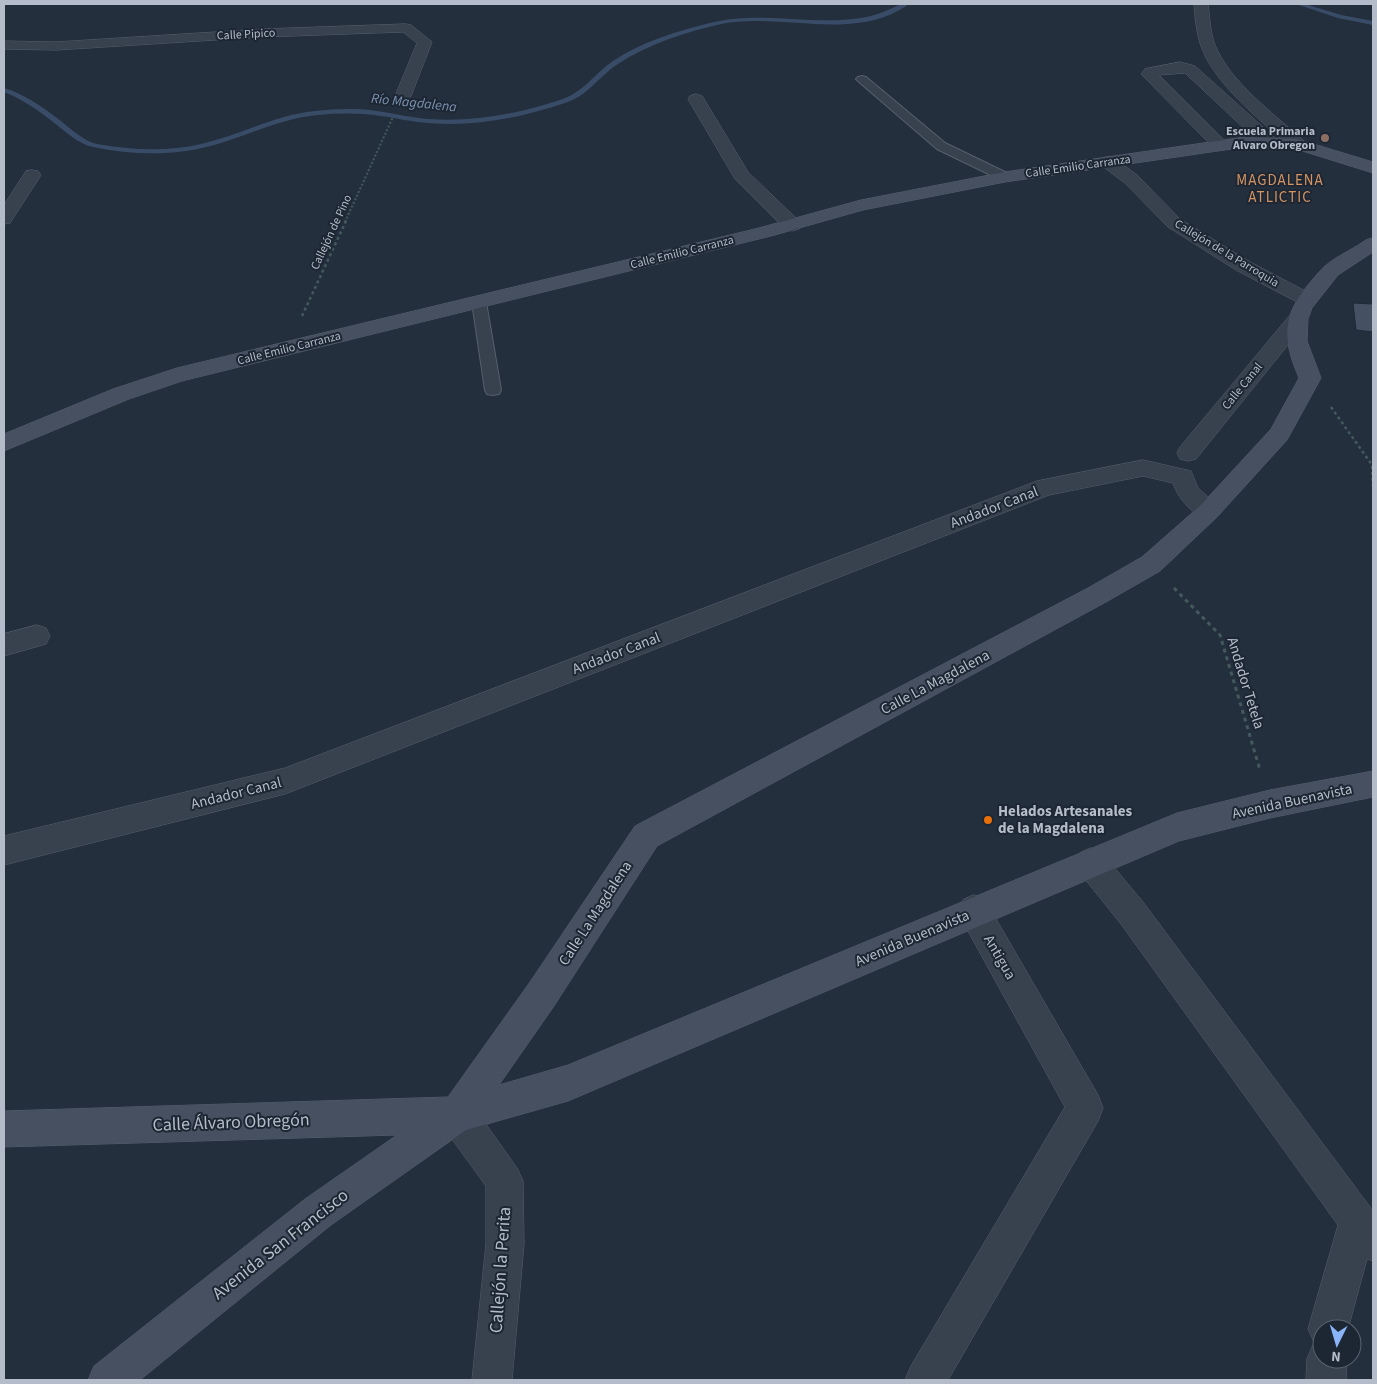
<svg xmlns="http://www.w3.org/2000/svg" width="1377" height="1384" font-family="'Source Sans 3',sans-serif">
<style>
.lines{fill:none;stroke-linecap:round;stroke-linejoin:round}
.stream{fill:#394c67;fill-rule:evenodd}
.building{fill:#455162;stroke:#1f2835}
.lane-casing{stroke:#565f6c;stroke-width:2}
.street-casing{stroke:#565f6c;stroke-width:1}
.secondary-casing{stroke:#565f6c;stroke-width:1}
.path-far2{stroke:#44595c;stroke-width:2;stroke-dasharray:2 2;stroke-linecap:butt}
.path-far1{stroke:#44595c;stroke-width:2.5;stroke-dasharray:3 3;stroke-linecap:butt}
.path{stroke:#44595c;stroke-width:3;stroke-dasharray:4 4;stroke-linecap:butt}
.lane{fill:#38414e;fill-rule:evenodd}
.street{fill:#38414e;fill-rule:evenodd}
.secondary{fill:#465061;fill-rule:evenodd}
.education-dot{fill:#8d6e63;stroke:#1d2633;stroke-width:2}
.food-dot{fill:#e8710a;stroke:#1d2633;stroke-width:2}
.labels{text-anchor:middle;stroke-width:4;stroke-linejoin:round;paint-order:stroke}
.far-street-label{font-size:12px;fill:#b4bcc9;stroke:#1d2633}
.far-poi-label{font-size:12px;font-weight:bold;fill:#b4bcc9;stroke:#1d2633;text-anchor:end}
.far-water-label{font-size:14px;font-style:italic;fill:#7c92b1;stroke:#1d2633}
.far-quarter-label{font-size:15px;letter-spacing:1px;fill:#d59563;stroke:#1d2633}
.street-label{font-size:15px;fill:#b4bcc9;stroke:#1d2633}
.poi-label{font-size:15px;font-weight:bold;fill:#b4bcc9;stroke:#1d2633;text-anchor:start}
.near-street-label{font-size:18px;fill:#b4bcc9;stroke:#1d2633}
</style>
<rect width="100%" height="100%" fill="#242f3e"/>
<g class="lines">
<g class="stream">
<path d="M901 4H909C855 43 782 12 721 24 686 32 648 44 618 64 599 76 588 96 565 103 520 118 475 127 428 123 412 122 396 118 381 116 360 113 339 113 318 115 284 118 253 133 221 143 180 156 136 156 93 147 78 144 65 131 53 122 38 110 22 99 4 92V88C24 94 41 106 57 118 69 127 83 141 97 144 131 150 167 152 201 144 240 135 275 115 315 111 335 109 357 108 377 111 394 113 411 118 429 119 474 122 517 114 560 100 583 93 594 74 613 61 641 42 677 31 710 23 763 10 810 26 861 18 876 16 888 10 901 4Z"/>
<path d="M1296 4H1305L1341 15 1373 21V25L1338 18Z"/>
</g>
</g>
<path class="building" d="M1353 303 1373 304V332L1356 330Z"/>
<g class="lines">
<g class="lane-casing">
<g id="lane">
<path d="M862 76 866 77 945 143 1009 174 1011 177 1009 180H1001L937 149 858 81 856 79 858 77Z"/>
<path d="M479 298 484 299 486 302 501 390 499 394 493 395 487 394 485 390 472 302 474 299Z"/>
</g>
</g>
<g class="street-casing">
<g id="street">
<path d="M1194 4H1208C1210 18 1210 32 1215 45 1230 82 1274 114 1303 140L1305 144 1303 148H1291C1260 119 1213 84 1200 43 1196 30 1195 17 1194 4Z"/>
<path d="M406 24 411 25 432 42 411 96 409 99H397L395 96 417 43 403 32 263 37 56 50 4 49V41L56 42 263 29Z"/>
<path d="M1180 62 1195 66 1274 137 1276 141 1274 145H1262L1185 73 1159 75 1228 144 1226 148H1214L1141 74 1145 69Z"/>
<path d="M696 94 702 96 704 99 748 172 799 221 801 225 799 229 792 231 785 229 735 179 688 99 690 96Z"/>
<path d="M1108 157 1114 158 1137 175 1180 219 1250 262 1313 295 1316 299 1313 303 1306 305 1299 303 1236 270 1168 227 1125 183 1102 166 1099 162 1102 158Z"/>
<path d="M32 170 38 171 41 175 10 223 4 224V205L26 171Z"/>
<path d="M1297 314 1304 315 1307 320 1304 325 1196 459 1188 461 1180 459 1177 453 1180 447 1290 315Z"/>
<path d="M1143 460 1191 471 1198 488 1217 505 1221 511 1217 517C1198 523 1179 501 1173 483L1143 476 1049 495 285 794 4 865V836L285 768 1037 481Z"/>
<path d="M37 625 46 628 50 636 46 644 4 656V634Z"/>
<path d="M1091 848 1102 853 1143 902 1373 1211V1261L1367 1259 1348 1329H1322V1359H1347L1346 1380H1306L1307 1359 1313 1345 1315 1344 1308 1329 1338 1225 1121 924 1080 873 1076 863 1080 853Z"/>
<path d="M974 895 985 900 1098 1095 1103 1108 1098 1121 948 1380H905L911 1366 1065 1107 963 922 958 911 963 900Z"/>
<path d="M457 1097 470 1102 517 1168 523 1181 524 1244 512 1380H472L486 1244V1186L444 1128 439 1115 444 1102Z"/>
</g>
</g>
<g class="secondary-casing">
<g id="secondary">
<path d="M1245 137 1297 139 1373 162V173L1296 149 1245 147 1005 182 863 210 771 236 182 381 129 399 4 451V434L113 389 177 368 759 228 861 200 1005 172Z"/>
<path d="M1373 238V252L1338 275 1312 308 1308 319 1307 341 1321 378 1287 440 1217 517 1160 571 1106 602 657 846 554 1006 499 1085 568 1065 1177 813 1270 790 1373 771V797L1270 818 1179 841 568 1101 466 1130 331 1225 140 1380H88L94 1366 305 1199 397 1135 4 1147V1111L448 1097 530 982 635 826 1088 588 1142 557 1201 505 1271 429 1299 378C1283 340 1281 318 1308 285 1315 277 1321 268 1330 262 1341 254 1355 248 1366 240Z"/>
</g>
</g>
<path class="path-far2" d="M345 222 393 117"/>
<g class="path-far1">
<path d="M302 316 346 221"/>
<path d="M1331 407 1372 465 1373 486"/>
</g>
<path class="path" d="M1174 588 1220 635 1260 770"/>
<use href="#lane" class="lane"/>
<use href="#street" class="street"/>
<use href="#secondary" class="secondary"/>
</g>
<circle class="education-dot" cx="1325" cy="138" r="5"/>
<circle class="food-dot" cx="988" cy="820" r="5"/>
<g class="labels">
<g class="far-street-label">
<text transform="translate(246 34) rotate(-3)" y="4">Calle Pipico</text>
<text transform="translate(1078 166) rotate(-8)" y="4">Calle Emilio Carranza</text>
<text transform="translate(331 232) rotate(-65)" y="4">Callejón de Pino</text>
<text transform="translate(682 252) rotate(-14)" y="4">Calle Emilio Carranza</text>
<text transform="translate(1227 253) rotate(31)" y="4">Callejón de la Parroquia</text>
<text transform="translate(289 348) rotate(-14)" y="4">Calle Emilio Carranza</text>
<text transform="translate(1242 386) rotate(-51)" y="4">Calle Canal</text>
</g>
<g class="far-poi-label">
<text x="1315" y="135">Escuela Primaria<tspan x="1315" dy="14">Alvaro Obregon</tspan></text>
</g>
<g class="far-water-label">
<text transform="translate(414 102) rotate(6)" y="5">Río Magdalena</text>
</g>
<g class="far-quarter-label">
<text x="1280" y="185">MAGDALENA<tspan x="1280" dy="17">ATLICTIC</tspan></text>
</g>
<g class="street-label">
<text transform="translate(994 507) rotate(-21)" y="5">Andador Canal</text>
<text transform="translate(616 653) rotate(-21)" y="5">Andador Canal</text>
<text transform="translate(935 682) rotate(-28)" y="5">Calle La Magdalena</text>
<text transform="translate(1246 683) rotate(73)" y="5">Andador Tetela</text>
<text transform="translate(236 793) rotate(-14)" y="5">Andador Canal</text>
<text transform="translate(1292 801) rotate(-12)" y="5">Avenida Buenavista</text>
<text transform="translate(595 913) rotate(-57)" y="5">Calle La Magdalena</text>
<text transform="translate(912 938) rotate(-23)" y="5">Avenida Buenavista</text>
<text transform="translate(1000 957) rotate(60)" y="5">Antigua</text>
</g>
<g class="poi-label">
<text x="998" y="816">Helados Artesanales<tspan x="998" dy="17">de la Magdalena</tspan></text>
</g>
<g class="near-street-label">
<text transform="translate(231 1122) rotate(-2)" y="6">Calle Álvaro Obregón</text>
<text transform="translate(280 1244) rotate(-38)" y="6">Avenida San Francisco</text>
<text transform="translate(500 1270) rotate(-86)" y="6">Callejón la Perita</text>
</g>
</g>
<rect width="1377" height="1384" fill="none" stroke="#b4bcc9" stroke-width="10"/>
<g transform="translate(1337 1344) rotate(185)"><circle r="24" fill="#1d2633" stroke="#59626f"/>
<path d="M0-4L9 19L0 12L-9 19Z" fill="#8ab4f8"/>
<text y="-8" font-size="14" font-weight="bold" text-anchor="middle" fill="#b4bcc9">N</text>
</g>
</svg>
